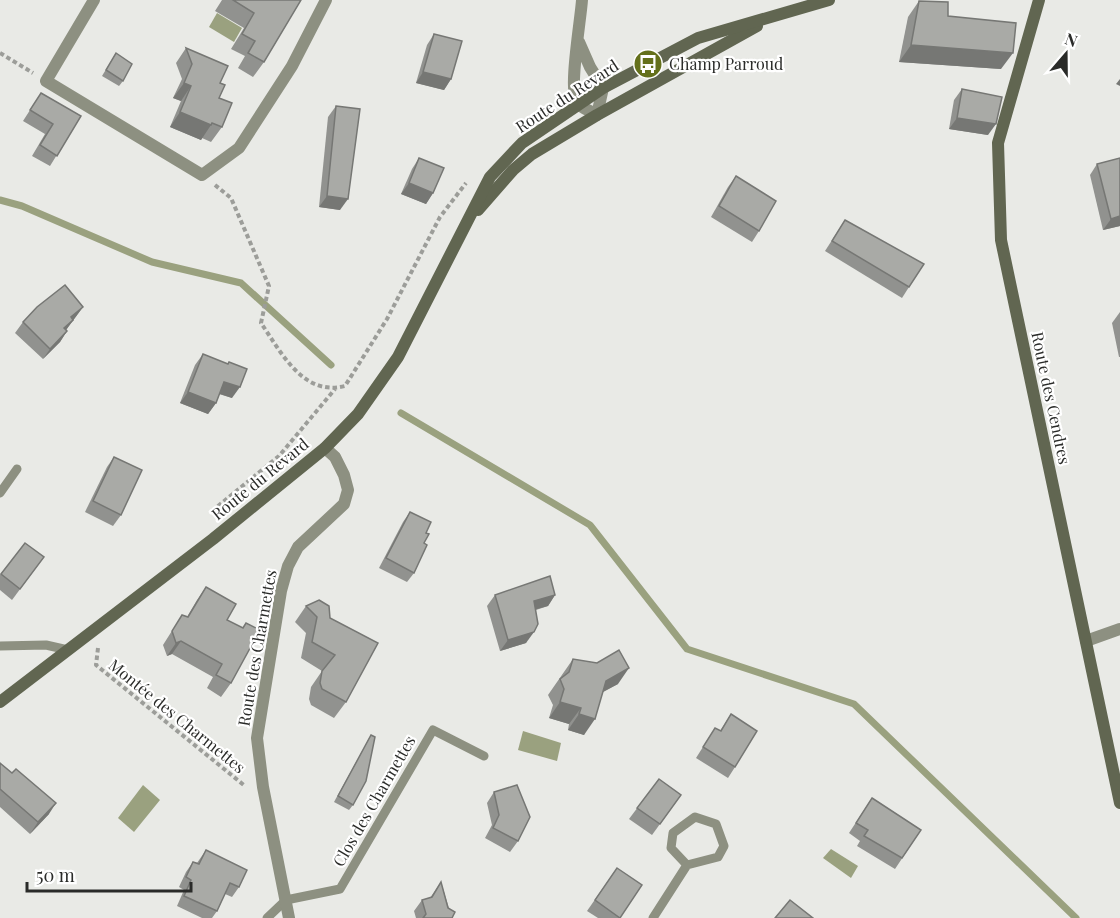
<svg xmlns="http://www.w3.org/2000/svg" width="1120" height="918" font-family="'Playfair Display',serif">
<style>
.water{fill:#9aa17f}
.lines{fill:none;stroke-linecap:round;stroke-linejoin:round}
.stream{stroke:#9aa17f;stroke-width:7}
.path{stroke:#9c9d99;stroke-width:4;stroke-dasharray:4.5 3;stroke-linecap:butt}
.lane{stroke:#8d9081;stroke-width:9}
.street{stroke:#8d9081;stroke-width:12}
.secondary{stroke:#616651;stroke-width:12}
.wall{fill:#91928f}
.shaded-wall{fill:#767774}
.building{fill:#a9aaa6;stroke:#767774;stroke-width:1.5}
.labels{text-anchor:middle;stroke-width:4.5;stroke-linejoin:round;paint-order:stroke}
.poi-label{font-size:16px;fill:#2a2b29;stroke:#fff;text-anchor:start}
.street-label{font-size:16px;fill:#2a2b29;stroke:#fff}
</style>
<rect width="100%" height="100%" fill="#e9eae6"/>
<g class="water">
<path d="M217 13 242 28 234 42 209 27Z"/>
<path d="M523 731 561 743 557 761 518 750Z"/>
<path d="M143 785 160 800 134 832 118 818Z"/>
<path d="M831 849 858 866 851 878 823 858Z"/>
</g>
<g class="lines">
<g class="stream">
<path d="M0 200 22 206 152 262 241 283 331 365"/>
<path d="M401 413 590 525 687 649 854 704 1076 918"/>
</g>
<g class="path">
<path d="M0 53 33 73"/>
<path d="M215 185 231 198 269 286 261 323C281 352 303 397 345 386L387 319 440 217 466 183"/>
<path d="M212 511 279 456 335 389"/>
<path d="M98 648 96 665 245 786"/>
</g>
<g class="lane">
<path d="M0 493 17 469"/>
<path d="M0 646 46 645 68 650"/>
<path d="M267 918 286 900 340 889 433 730 484 756"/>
<path d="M653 918 687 865 718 857 724 846 716 824 695 817 673 833 671 848 687 865"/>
</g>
<g class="street">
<path d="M94 0 46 81 202 175 239 148 292 66 326 0"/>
<path d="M579 42 590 67 603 88 597 115C591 111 581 108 577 103 568 92 581 18 582 0"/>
<path d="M1086 641 1120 629"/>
<path d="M289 918 263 787 257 738 281 591 288 566 298 547 344 504 348 490 344 475 335 457 325 448"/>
</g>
<g class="secondary">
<path d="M1039 0 998 143 1001 240 1120 803"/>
<path d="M478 210 513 170 532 154 597 115 757 26"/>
<path d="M0 702 213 539 325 448 358 414 398 357 490 177 522 143 603 88 698 38 829 0"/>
</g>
</g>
<g class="wall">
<path d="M222 0H301L264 62 253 77 238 68 245 56 231 49 244 28 215 11Z"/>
<path d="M919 1 948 16 1001 69 899 62 908 17Z"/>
<path d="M434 34 451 79 444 90 416 83 427 45Z"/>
<path d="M186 48 220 83 219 98 222 127 211 142 202 138 201 140 170 127 181 101 173 98 182 79 176 63Z"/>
<path d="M116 53 123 81 119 86 102 76Z"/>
<path d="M962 89 988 135 949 129 954 100Z"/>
<path d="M41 93 81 116 50 166 32 156 45 134 23 121Z"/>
<path d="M336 106 340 210 319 207 328 117Z"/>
<path d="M419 158 433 193 426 204 401 194 412 169Z"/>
<path d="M1120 158V226L1103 230 1090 175 1097 164Z"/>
<path d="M736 176 759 231 752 242 711 217 728 187Z"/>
<path d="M845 220 909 287 902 298 825 251Z"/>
<path d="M83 307 66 330 67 331 60 342 43 359 15 333 23 322Z"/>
<path d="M1120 312V357H1119L1112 323Z"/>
<path d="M203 354 227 364 232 398 219 394 216 403 208 414 180 403 195 365Z"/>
<path d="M114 457 121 515 113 526 85 512 107 467Z"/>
<path d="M410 512 426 533 424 543 414 573 407 582 379 568 403 522Z"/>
<path d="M25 543 44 557 12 600 0 590V575Z"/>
<path d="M206 587 227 620 242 628 246 623 231 683 221 697 207 688 213 677 172 654 167 656 163 645 182 615 187 617 197 600Z"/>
<path d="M495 595H555L548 606 536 610 526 643 500 651 487 606Z"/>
<path d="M306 606 330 618 346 702 334 718 311 705 309 699 311 687 322 671 301 658 306 633 295 622Z"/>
<path d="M573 659 618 684 602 692 584 735 568 730 569 724 549 718 553 705 548 695Z"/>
<path d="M731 714 735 767 728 778 696 758 715 728 720 731Z"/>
<path d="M371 735 353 805 349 810 334 802Z"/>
<path d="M0 763 49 814 30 834 0 807Z"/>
<path d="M659 779 681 795 652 835 629 819Z"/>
<path d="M494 792 518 841 510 852 485 838 492 825 487 803Z"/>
<path d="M872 798 921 830 895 869 857 846 860 841 849 833Z"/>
<path d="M206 850 239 887 232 897 225 894 217 911 212 918H202L177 906 184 890 179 887 186 872 193 862 197 863Z"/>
<path d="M617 868 620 918H598L587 911Z"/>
<path d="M441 882 452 918H416L414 911 422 900 430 898Z"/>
</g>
<g class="shaded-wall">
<path d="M911 45 1013 53 1001 69 899 62Z"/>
<path d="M423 72 451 79 444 90 416 83Z"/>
<path d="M1120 79V86L1116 84Z"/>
<path d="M184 83 191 86 181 101 173 98Z"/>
<path d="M180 112 211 125 201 140 170 127Z"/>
<path d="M957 118 996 124 988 135 949 129Z"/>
<path d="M409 183 433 193 426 204 401 194Z"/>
<path d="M327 196 348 199 340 210 319 207Z"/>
<path d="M1120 216V226L1103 230 1111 219Z"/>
<path d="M83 307 66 330 56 338 71 317Z"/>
<path d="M67 331 60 342 43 359 50 349Z"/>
<path d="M224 382 240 387 232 398 217 393Z"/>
<path d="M188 392 216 403 208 414 180 403Z"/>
<path d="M555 595 548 606 526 612 534 601Z"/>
<path d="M534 632 526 643 500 651 508 640Z"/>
<path d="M181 641 172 654 167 656 176 643Z"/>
<path d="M629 668 618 684 594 697 606 681Z"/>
<path d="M560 702 581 708 569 724 549 718Z"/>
<path d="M579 714 595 719 584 735 568 730Z"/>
<path d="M56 803 49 814 30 834 38 822Z"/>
</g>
<g class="building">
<path d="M233 0H301L264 62 248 53 255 41 242 34 254 13Z"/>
<path d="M919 1 948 2V16L1016 23 1013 53 911 45Z"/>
<path d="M434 34 462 41 451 79 423 72Z"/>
<path d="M186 48 228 66 220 83 225 85 219 98 232 103 222 127 212 123 211 125 180 112 191 86 184 83 192 64Z"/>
<path d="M116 53 132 64 123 81 106 70Z"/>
<path d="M962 89 1002 97 996 124 957 118Z"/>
<path d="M41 93 81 116 57 156 40 145 53 124 30 110Z"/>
<path d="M336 106 360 109 348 199 327 196Z"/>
<path d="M419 158 444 168 433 193 409 183Z"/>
<path d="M1120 158V216L1111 219 1097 164Z"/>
<path d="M736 176 776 201 759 231 719 206Z"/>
<path d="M845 220 924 264 909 287 832 241Z"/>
<path d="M65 285 83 307 71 317 73 320 64 328 67 331 50 349 23 322 37 307Z"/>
<path d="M203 354 228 364 229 362 247 369 240 387 224 382 216 403 188 392Z"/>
<path d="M114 457 142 470 121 515 93 501Z"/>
<path d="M410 512 431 522 426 533 429 534 424 543 427 545 414 573 386 558Z"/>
<path d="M25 543 44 557 20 589 1 574Z"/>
<path d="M550 576 555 595 534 601 538 624 534 632 508 640 495 595Z"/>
<path d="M206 587 236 604 227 620 243 628 246 623 260 630 231 683 216 675 222 664 181 641 176 643 172 631 182 615 188 617Z"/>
<path d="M319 600 329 606 330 618 378 643 346 702 322 689 320 683 322 671 335 655 312 642 317 617 306 606Z"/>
<path d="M619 650 629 668 606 681 595 719 579 714 581 708 560 702 564 689 560 679 569 672 573 659 597 663Z"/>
<path d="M731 714 757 731 735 767 703 747 715 728 721 731Z"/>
<path d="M371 735 375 737 366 781 353 805 338 796Z"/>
<path d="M0 763 12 773 16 769 56 803 38 822 0 789Z"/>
<path d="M659 779 681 795 660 824 637 808Z"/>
<path d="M517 785 530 817 518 841 493 828 499 815 494 792Z"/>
<path d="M872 798 921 830 902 858 864 836 868 830 856 823Z"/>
<path d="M206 850 247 870 239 887 230 883 217 911 184 896 191 880 186 877 193 862 199 864Z"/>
<path d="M617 868 642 885 620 918 595 900Z"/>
<path d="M441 882 448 908 455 912 452 918H423L426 914 422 900 432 897Z"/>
<path d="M790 900 813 918H775Z"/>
</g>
<defs>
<g id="bus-disc" transform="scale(1.5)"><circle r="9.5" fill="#64701b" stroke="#fff"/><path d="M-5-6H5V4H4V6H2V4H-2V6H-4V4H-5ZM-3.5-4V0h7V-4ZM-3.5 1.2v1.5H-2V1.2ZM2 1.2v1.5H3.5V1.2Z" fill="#fff"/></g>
</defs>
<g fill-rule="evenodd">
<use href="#bus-disc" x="648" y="64"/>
</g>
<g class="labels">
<g class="poi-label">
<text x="669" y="70">Champ Parroud</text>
</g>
<g class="street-label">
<text transform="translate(567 96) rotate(-33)" y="6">Route du Revard</text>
<text transform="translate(1051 398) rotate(78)" y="6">Route des Cendres</text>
<text transform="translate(260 479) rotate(-39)" y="6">Route du Revard</text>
<text transform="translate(257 648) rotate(-80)" y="6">Route des Charmettes</text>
<text transform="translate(177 716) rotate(39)" y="6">Montée des Charmettes</text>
<text transform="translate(374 801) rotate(-60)" y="6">Clos des Charmettes</text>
</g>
</g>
<g transform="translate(1066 54) rotate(20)" stroke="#ffffff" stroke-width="4.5" paint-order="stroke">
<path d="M0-4.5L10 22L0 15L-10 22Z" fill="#2a2b29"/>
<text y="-9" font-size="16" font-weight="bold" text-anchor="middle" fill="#2a2b29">N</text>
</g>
<path d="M27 882v9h164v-9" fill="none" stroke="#2a2b29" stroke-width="3"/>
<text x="36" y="882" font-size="18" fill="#2a2b29" stroke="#ffffff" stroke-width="4.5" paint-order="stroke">50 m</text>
</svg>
